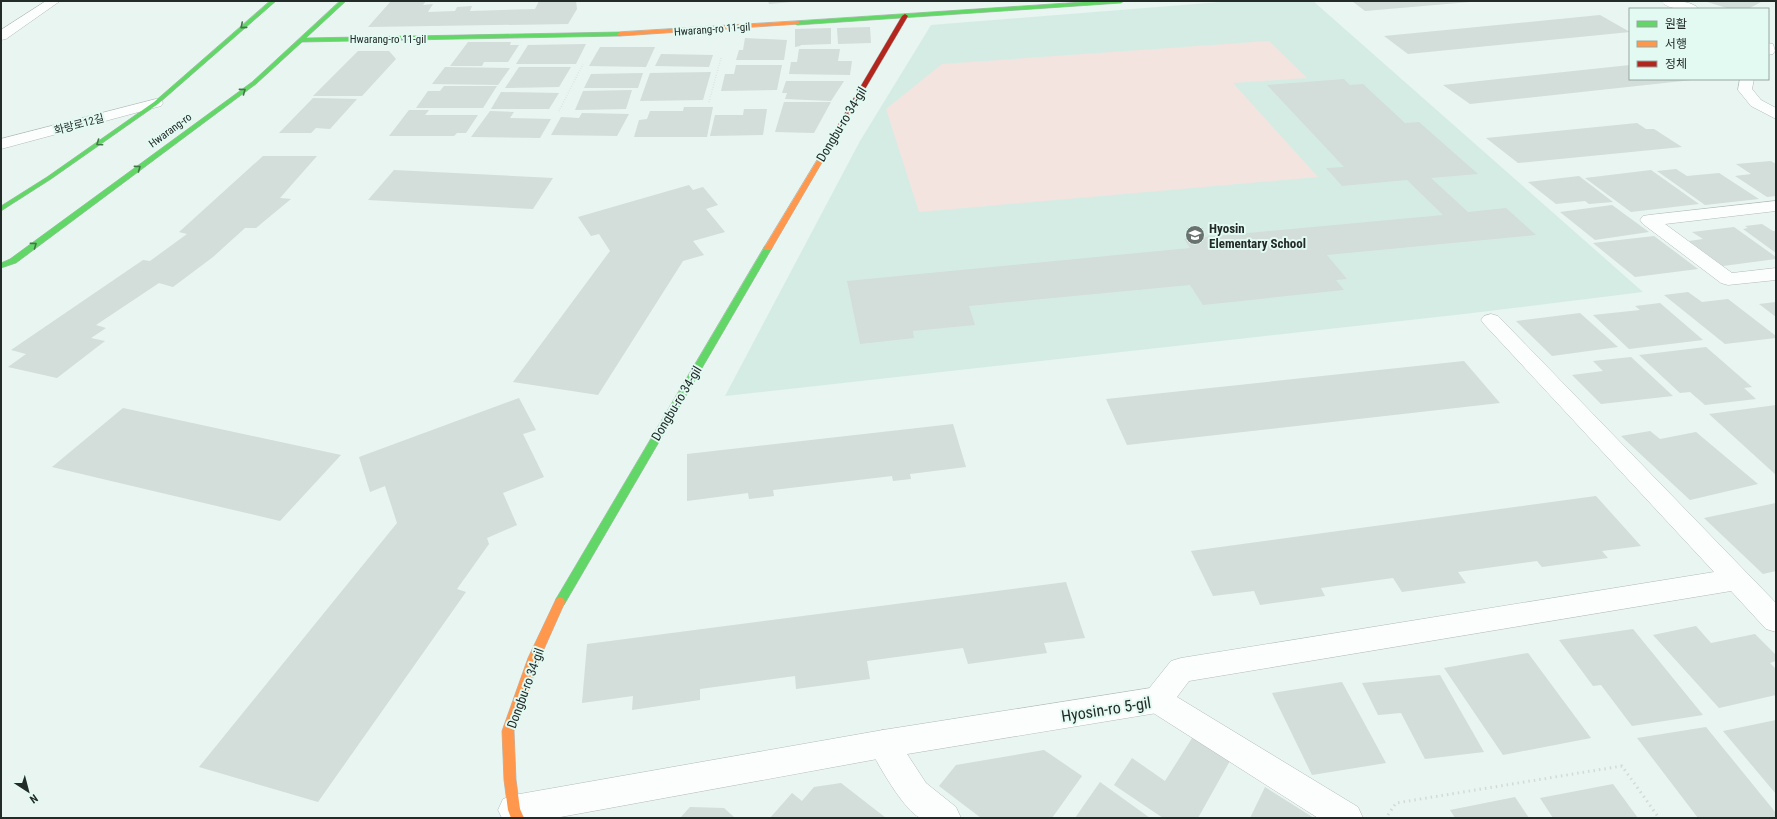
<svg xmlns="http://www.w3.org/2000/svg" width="1777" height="819" font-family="'Roboto Condensed','Noto Sans KR',sans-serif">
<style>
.built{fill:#d5ece5}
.green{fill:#f3e4df}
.building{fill:#d3ddda}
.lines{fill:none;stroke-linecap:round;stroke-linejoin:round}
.lane-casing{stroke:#b3bcb9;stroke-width:1}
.street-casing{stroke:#b3bcb9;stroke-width:1}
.fast-casing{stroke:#b3bcb9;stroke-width:1}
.slow-casing{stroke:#b3bcb9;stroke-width:1}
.jam-casing{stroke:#b3bcb9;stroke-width:1}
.path-far1{stroke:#d5dad8;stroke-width:1.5;stroke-dasharray:0.5 2;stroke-linecap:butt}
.path{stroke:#d5dad8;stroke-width:3;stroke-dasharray:1.5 4;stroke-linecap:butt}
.lane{fill:#fcfefd;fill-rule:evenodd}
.street{fill:#fcfefd;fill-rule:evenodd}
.fast{fill:#63d668;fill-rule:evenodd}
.slow{fill:#ff974d;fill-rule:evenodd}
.jam{fill:#b3261e;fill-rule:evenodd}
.oneway{stroke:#407845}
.labels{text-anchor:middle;stroke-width:4;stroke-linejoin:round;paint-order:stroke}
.far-street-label{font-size:11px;fill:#232b29;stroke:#e3faf3}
.street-label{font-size:13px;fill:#232b29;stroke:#e3faf3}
.poi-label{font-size:13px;font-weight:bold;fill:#232b29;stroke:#e3faf3;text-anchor:start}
.near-street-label{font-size:16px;fill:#232b29;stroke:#e3faf3}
</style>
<rect width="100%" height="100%" fill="#e8f5f1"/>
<path class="built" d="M1233 1H1313L1643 292 1464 314 725 396 860 141 931 25Z"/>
<path class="green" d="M1269 41 1307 78 1233 83 1318 177 919 212 886 109 942 64Z"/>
<g class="building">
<path d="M391 1H426L423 5 433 4 428 12 455 11 457 7 472 6 470 11 535 9 539 1H576L577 9 568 24 368 27Z"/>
<path d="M768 1H792V2L769 4Z"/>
<path d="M1352 1H1470V2L1365 11Z"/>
<path d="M1704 1H1758L1761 2 1748 9H1730Z"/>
<path d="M1600 15 1630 32 1408 54 1384 36Z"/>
<path d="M870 27 871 43 838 44 837 28Z"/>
<path d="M831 28V44L801 45 800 46 795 47V29Z"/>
<path d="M745 38 787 40 784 60H736L739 50H743Z"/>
<path d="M468 42H511L510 45H519L508 62H484L482 66H450Z"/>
<path d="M586 44 576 64H516L528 45Z"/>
<path d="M600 47H655L646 67 589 66Z"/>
<path d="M799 49H840L838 61H852L850 75 789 74 791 62H797Z"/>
<path d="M358 51H389L396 59 362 96H313Z"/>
<path d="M661 54 713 55 709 67 655 66Z"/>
<path d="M736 65H782L777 90 721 91 725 74H734Z"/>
<path d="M1630 65V79L1692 80 1470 104 1443 85Z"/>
<path d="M445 67 510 68 498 85 432 84Z"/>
<path d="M519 67H571L559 87 505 88Z"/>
<path d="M711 72 703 100 640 101 650 73Z"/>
<path d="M643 73 638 88H584L591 74Z"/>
<path d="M1344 79 1350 85 1363 84 1405 123 1419 122 1478 174 1431 178 1468 212 1506 208 1536 235 1327 255 1347 279 1336 280 1344 290 1203 305 1190 285 969 306 975 325 913 331 914 338 860 344 847 281 1190 248 1184 239 1443 215 1407 180 1342 186 1326 168 1344 167 1267 85Z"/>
<path d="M786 81H844L831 101 785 99 787 93H782Z"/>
<path d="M444 86H497L483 108H416L428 91H440Z"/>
<path d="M632 90 626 109 575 110 583 91Z"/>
<path d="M501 92 559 93 549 109H491Z"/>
<path d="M313 98 357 99 330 129 316 128 311 133H279Z"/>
<path d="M784 102H831L814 133 775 132Z"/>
<path d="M684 107H713L707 137H634L639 120 647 119 650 111H683Z"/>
<path d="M744 109H767L763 135 710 136 715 115H743Z"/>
<path d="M409 110H429L425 115H478L466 133H457L454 136H389Z"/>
<path d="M490 111 514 112 510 118 551 119 540 138 471 137Z"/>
<path d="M582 113 629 114 617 136 551 135 561 117 579 118Z"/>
<path d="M1637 123 1646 129H1654L1682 147 1518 163 1486 138Z"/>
<path d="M263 156H317L280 198 291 199 256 228H245L213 257 173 287 159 283 96 325 106 328 91 338 105 341 57 378 8 367 26 354 11 350 143 260 150 261 187 234 179 232Z"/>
<path d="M1771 161 1776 164V196L1767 197 1735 176 1751 174 1736 164Z"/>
<path d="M1676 169 1687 176 1719 173 1759 199 1705 205 1657 171Z"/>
<path d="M394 170 553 178 533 209 368 200Z"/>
<path d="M1651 170 1699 204 1631 212 1585 178Z"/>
<path d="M1579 176 1613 202 1589 204 1585 201 1556 204 1528 182Z"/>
<path d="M689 185 693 190 703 187 718 205 706 209 725 232 693 241 704 255 683 261 598 395 513 382 610 251 599 234 591 236 578 217Z"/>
<path d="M1612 205 1649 232 1595 240 1560 212Z"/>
<path d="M1762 224 1773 231H1776V253L1743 229 1748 228 1745 226Z"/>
<path d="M1734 227 1776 257V259L1723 266 1689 241 1703 239 1692 232Z"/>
<path d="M1654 236 1698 269 1635 277 1593 243Z"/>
<path d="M1688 292 1702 302 1728 299 1776 336V338L1725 344 1664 295Z"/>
<path d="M1776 302V317L1759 304Z"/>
<path d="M1660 303 1703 340 1629 349 1593 315 1640 310 1635 306Z"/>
<path d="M1580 313 1618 347 1552 356 1516 321Z"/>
<path d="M1706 347 1752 387 1744 388 1756 399 1705 405 1690 392 1680 393 1639 355Z"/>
<path d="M1631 357 1673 396 1601 404 1572 375 1603 371 1593 361Z"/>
<path d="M1464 361 1500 403 1127 445 1106 399Z"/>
<path d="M519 398 536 430 523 434 544 477 503 493 517 525 487 538 489 544 457 589 466 592 318 802 199 767 397 523 385 486 370 492 359 457Z"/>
<path d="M1776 405V475L1709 414Z"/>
<path d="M123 408 341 455 280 521 52 467Z"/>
<path d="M953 424 966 467 910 474 911 479 893 481 892 476 773 490 774 496 749 499 748 493 687 501V454Z"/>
<path d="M1650 431 1660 439 1696 432 1758 484 1690 500 1621 436Z"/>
<path d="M1596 496 1641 546 1602 551 1608 558 1542 567 1537 561 1458 572 1466 583 1402 592 1393 578 1321 588 1325 596 1260 605 1254 591 1213 596 1191 551Z"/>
<path d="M1776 503V571L1763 574 1704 518Z"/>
<path d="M1066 582 1085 638 1044 643 1047 653 968 664 963 648 867 661 870 679 796 689 795 676 700 689V700L632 710 633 696 582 703 587 644Z"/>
<path d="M1696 626 1711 643 1755 634 1776 655V661L1770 663 1776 669V695L1719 708 1653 635Z"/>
<path d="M1633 629 1703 715 1632 726 1601 685 1593 686 1559 640Z"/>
<path d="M1528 653 1591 738 1503 755 1444 668Z"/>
<path d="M1440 675 1484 752 1425 759 1401 713 1378 715 1362 683Z"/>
<path d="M1342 682 1386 763 1312 775 1272 693Z"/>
<path d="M1776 720V794L1723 731Z"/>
<path d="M1706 727 1776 813V818H1698L1637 738Z"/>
<path d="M1194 735 1231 759 1198 818H1163L1114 785 1132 758 1165 781Z"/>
<path d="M1044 750 1082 776 1052 818H981L939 786 956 765Z"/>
<path d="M1100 782 1150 818H1075Z"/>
<path d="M841 783 886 818H770L792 793 802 801 814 787Z"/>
<path d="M1613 784 1638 818H1553L1540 798Z"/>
<path d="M1265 787 1314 818H1250Z"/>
<path d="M1515 797 1529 818H1455L1450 810Z"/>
<path d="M690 807 724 808 735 818H680Z"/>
</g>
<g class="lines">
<g class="lane-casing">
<g id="lane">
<path d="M1776 201V211L1665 224 1732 273 1776 268V280L1728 285 1721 283 1643 224 1640 220 1643 216 1649 215Z"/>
<path d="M1491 314 1498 316 1776 603V632L1766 629 1731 591 1189 681 1177 697 1358 807 1363 818H1318L1147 709 1143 700 1147 691 1171 661 1181 658 1714 572 1484 324 1481 320 1484 316Z"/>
<path d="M883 730 894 734 926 783 956 807 961 818C951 818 929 819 921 818 905 813 875 760 868 744L872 734Z"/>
</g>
</g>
<g class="street-casing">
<g id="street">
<path d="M46 1H60L6 39 1 40V30Z"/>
<path d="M1661 1C1672 1 1692 0 1699 9 1688 9 1668 11 1661 1Z"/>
<path d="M1768 43 1773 44 1775 51 1773 54 1768 55Z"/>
<path d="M1740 79H1754L1752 89 1761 100 1776 108V119L1751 106 1738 90Z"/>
<path d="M156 99 161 100 163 103 161 106 1 149V139Z"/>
<path d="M1157 687 1167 691 1171 700 1167 709 1157 713 883 758 555 818H502L498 810 503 799 514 795 883 730Z"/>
</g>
</g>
<g class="fast-casing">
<g id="fast">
<path d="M270 1H276L158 104 51 179 1 211V206L47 177 154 102Z"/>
<path d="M340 1H346L306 38 620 32 623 34 620 36 302 42 256 84 16 263 1 268V263L10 259 252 82Z"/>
<path d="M1098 1H1124L1121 3 797 25 794 23 797 21Z"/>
<path d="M765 246H771L772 248 564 605 560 607 556 605 555 602 556 599Z"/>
</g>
</g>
<g class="slow-casing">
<g id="slow">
<path d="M797 21 799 22V24L620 36 617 34 620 32Z"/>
<path d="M833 134 838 135 772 248 771 250H765L764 248Z"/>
<path d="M560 597 564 599 565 602 540 658 514 731 516 780 520 809 524 818H511L508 810 504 780 502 731 528 658 556 599Z"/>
</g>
</g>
<g class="jam-casing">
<path id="jam" d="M905 14 908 16 838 135 833 136 832 135 902 16Z"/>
</g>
<g class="path-far1">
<path d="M709 102 721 58"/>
<path d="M559 111 583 64"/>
</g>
<path class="path" d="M1388 815 1396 803 1622 766 1659 818"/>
<use href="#lane" class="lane"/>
<use href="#street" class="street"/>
<use href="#fast" class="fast"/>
<use href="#slow" class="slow"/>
<use href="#jam" class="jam"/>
</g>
<defs><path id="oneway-chevron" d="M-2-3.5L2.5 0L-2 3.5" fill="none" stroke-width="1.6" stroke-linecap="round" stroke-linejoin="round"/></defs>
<g class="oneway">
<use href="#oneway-chevron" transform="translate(243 26) rotate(140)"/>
<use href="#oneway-chevron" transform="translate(243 91) rotate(-36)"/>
<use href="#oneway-chevron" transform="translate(99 143) rotate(145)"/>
<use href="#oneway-chevron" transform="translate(138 168) rotate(-36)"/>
<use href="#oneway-chevron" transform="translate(34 245) rotate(-36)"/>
</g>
<defs>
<g id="school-disc" transform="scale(1)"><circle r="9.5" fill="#68726f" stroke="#e3faf3"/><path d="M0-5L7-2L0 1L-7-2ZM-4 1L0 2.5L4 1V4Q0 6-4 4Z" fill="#fff"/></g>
</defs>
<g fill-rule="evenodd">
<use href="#school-disc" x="1195" y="235"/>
</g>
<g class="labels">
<g class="far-street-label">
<text transform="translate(712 29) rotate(-4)" y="4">Hwarang-ro 11-gil</text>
<text x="388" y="43">Hwarang-ro 11-gil</text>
<text transform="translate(79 124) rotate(-15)" y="4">화랑로12길</text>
<text transform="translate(170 130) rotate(-36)" y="4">Hwarang-ro</text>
</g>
<g class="street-label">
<text transform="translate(841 124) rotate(-59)" y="5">Dongbu-ro 34-gil</text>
<text transform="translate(676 403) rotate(-59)" y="5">Dongbu-ro 34-gil</text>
<text transform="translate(525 688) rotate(-70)" y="5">Dongbu-ro 34-gil</text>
</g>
<g class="poi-label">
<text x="1209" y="233">Hyosin<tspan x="1209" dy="15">Elementary School</tspan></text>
</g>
<g class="near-street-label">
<text transform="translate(1106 709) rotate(-9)" y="6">Hyosin-ro 5-gil</text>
</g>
</g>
<rect width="1777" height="819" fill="none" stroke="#232b29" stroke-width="4"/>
<rect x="1629" y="8" width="140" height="72" fill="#e3faf3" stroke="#96a7a2"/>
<rect x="1637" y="21" width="20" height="6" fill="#63d668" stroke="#96a7a2"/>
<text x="1665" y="28" font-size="12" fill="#232b29">원활</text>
<rect x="1637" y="41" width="20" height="6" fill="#ff974d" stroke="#96a7a2"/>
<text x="1665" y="48" font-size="12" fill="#232b29">서행</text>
<rect x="1637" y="61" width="20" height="6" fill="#b3261e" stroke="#96a7a2"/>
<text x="1665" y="68" font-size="12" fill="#232b29">정체</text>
<g transform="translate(28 791) rotate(144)" stroke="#e3faf3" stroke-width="3" paint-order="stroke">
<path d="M0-3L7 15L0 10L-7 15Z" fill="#232b29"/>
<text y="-6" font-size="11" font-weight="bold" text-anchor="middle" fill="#232b29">N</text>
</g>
</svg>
